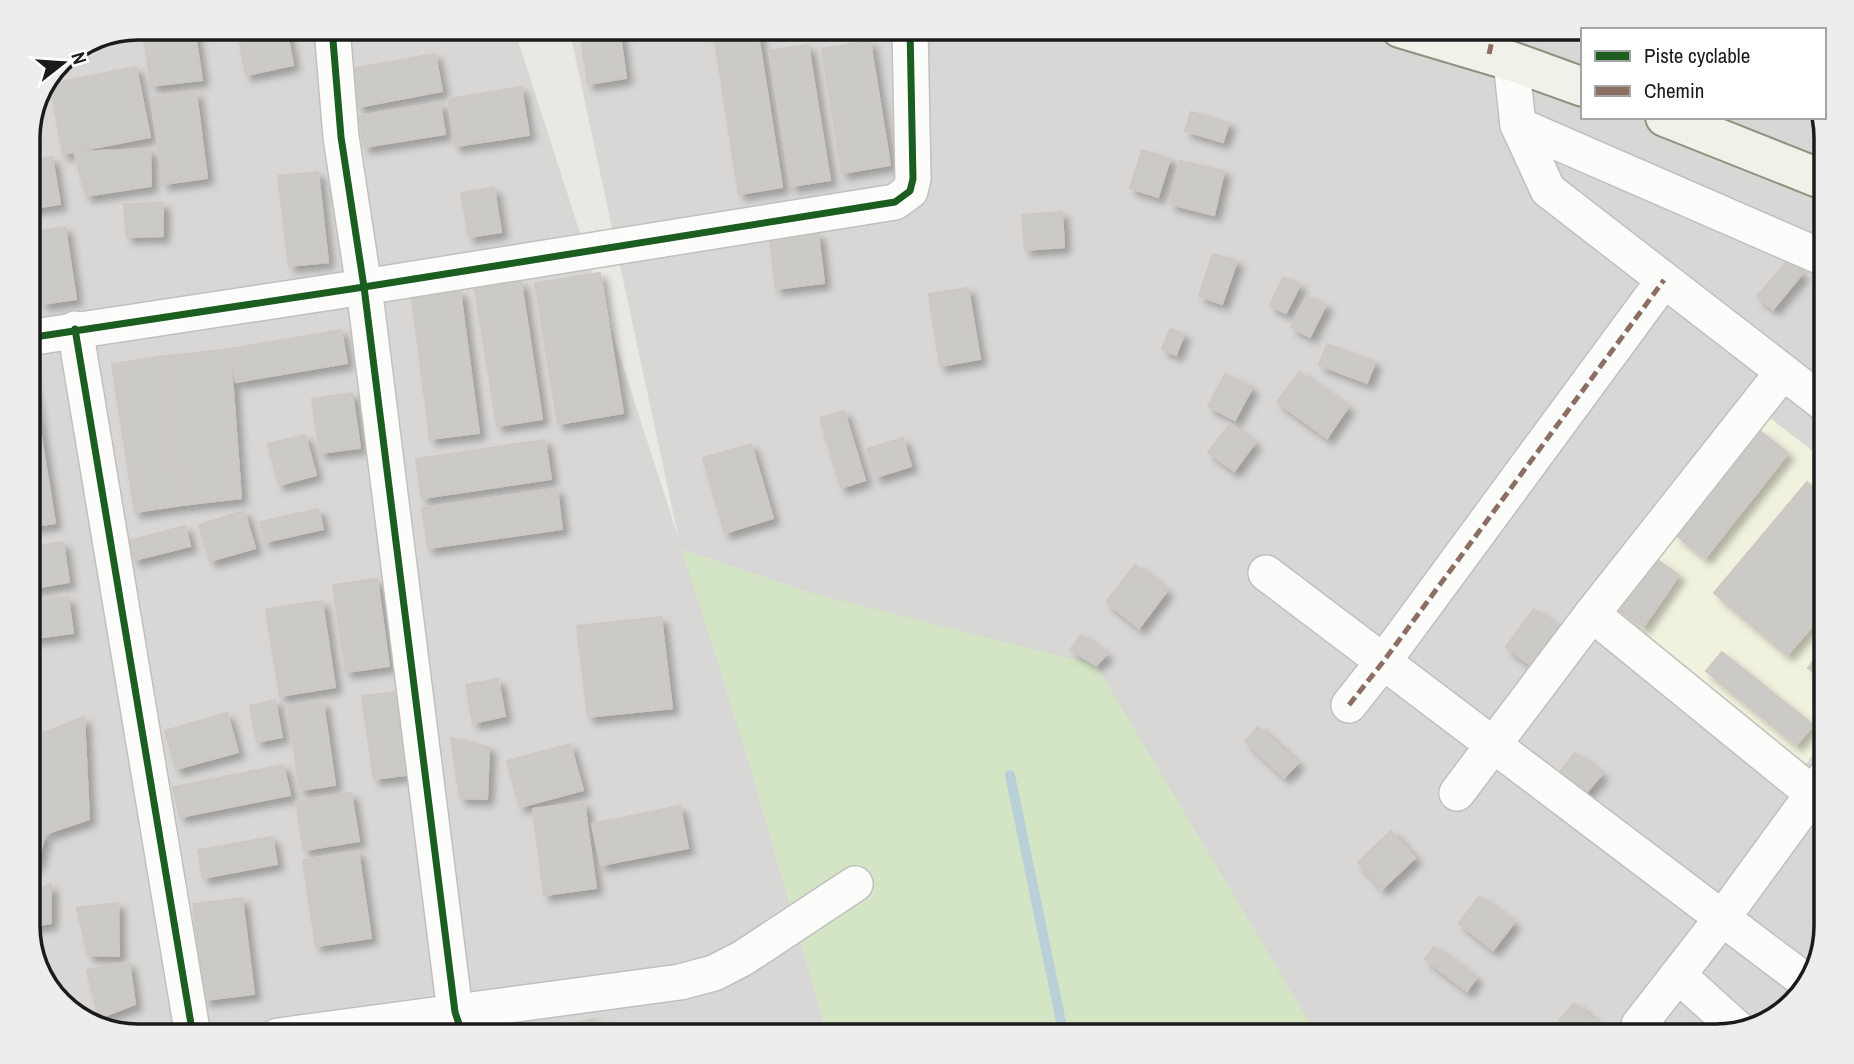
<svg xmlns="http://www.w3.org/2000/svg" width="1854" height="1064" font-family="'Archivo Narrow',sans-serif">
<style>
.residential{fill:#d8d7d5}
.education{fill:#f1f2de}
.grass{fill:#d3e5c4}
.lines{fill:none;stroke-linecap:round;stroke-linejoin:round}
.stream{stroke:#b9d0d9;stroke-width:10}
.building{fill:#cccac6;stroke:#ccc9c5;stroke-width:2;filter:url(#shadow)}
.street-casing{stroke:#c0c0be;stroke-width:38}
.secondary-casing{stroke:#8e917d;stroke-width:42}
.street{stroke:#fcfcfb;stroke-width:35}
.secondary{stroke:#f0f1e9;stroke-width:38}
.quiet{stroke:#8d6e63;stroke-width:5;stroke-dasharray:10 5;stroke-linecap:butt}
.cycleway-casing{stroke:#fff;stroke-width:11}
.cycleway{stroke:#1b5e20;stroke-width:7}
.rim{fill:none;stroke:#1b1b1b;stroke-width:3.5}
</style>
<defs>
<filter id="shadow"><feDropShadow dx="6" dy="6" stdDeviation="3.5" flood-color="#0004"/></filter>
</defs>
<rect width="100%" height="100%" fill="#e9e8e3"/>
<path class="residential" d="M139 28H514L679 540 569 28 1722 30H1583V117H1821L1826 132V926L1811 980 1771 1021 1716 1036H1322L808 592 683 550 744 745 828 1036H139L84 1021 43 981 28 932V132L61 60Z"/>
<path class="education" d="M1758 409 1826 461V738L1796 777 1595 621Z"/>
<path class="grass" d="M682 550 808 592 1096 665 1311 1025 1322 1036H828L744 745Z"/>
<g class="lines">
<path class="stream" d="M1010 775 1064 1036"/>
</g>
<g class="building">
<path d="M143 28H194L202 80 151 86Z"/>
<path d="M237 28H286L293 65 246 75Z"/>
<path d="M580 28H619L626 78 588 84Z"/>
<path d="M713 28H757L782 187 739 194Z"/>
<path d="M870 41 890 165 842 173 822 49Z"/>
<path d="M808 45 830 180 791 186 769 51Z"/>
<path d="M435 54 442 91 358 107 351 69Z"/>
<path d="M136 67 150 137 63 154 50 84Z"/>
<path d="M521 87 529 135 455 146 448 99Z"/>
<path d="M196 92 207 178 163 184 151 98Z"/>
<path d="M440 103 445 134 364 147 359 116Z"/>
<path d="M1191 112 1229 123 1223 142 1185 131Z"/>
<path d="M150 149 151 186 86 196 74 152Z"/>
<path d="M1142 150 1170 159 1158 197 1130 188Z"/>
<path d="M52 157 60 204 28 209V161Z"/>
<path d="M1180 161 1224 171 1214 215 1170 204Z"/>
<path d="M318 172 328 262 289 266 278 176Z"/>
<path d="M494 188 501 232 469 237 461 193Z"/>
<path d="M163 203V236L127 237 124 204Z"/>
<path d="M1062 212 1064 247 1025 250 1022 215Z"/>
<path d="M65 227 76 299 42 304 32 232Z"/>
<path d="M818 233 824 283 776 289 770 239Z"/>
<path d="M28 245 36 284 28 285Z"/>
<path d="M1213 254 1237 261 1222 304 1199 296Z"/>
<path d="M1787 261 1802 274 1773 309 1757 296Z"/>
<path d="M600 273 623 413 558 424 535 283Z"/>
<path d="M1283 277 1300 285 1286 313 1270 306Z"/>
<path d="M521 282 542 419 497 426 475 289Z"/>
<path d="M968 288 980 359 940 366 929 294Z"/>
<path d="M460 291 479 433 430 439 412 297Z"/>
<path d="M1307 296 1326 305 1310 337 1291 327Z"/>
<path d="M1170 329 1184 334 1176 355 1162 349Z"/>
<path d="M341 330 347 363 236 382 230 349Z"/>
<path d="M1327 344 1375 362 1367 383 1319 365Z"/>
<path d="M230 349 241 498 182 505 159 357Z"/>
<path d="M159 357 182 505 135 512 112 364Z"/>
<path d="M1299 372 1348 407 1327 438 1277 402Z"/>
<path d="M28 374H31L55 523 28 527Z"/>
<path d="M1225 374 1252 388 1235 420 1208 406Z"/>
<path d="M352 393 360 448 320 453 312 399Z"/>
<path d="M844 411 865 480 841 488 820 418Z"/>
<path d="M1230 424 1255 443 1234 471 1208 452Z"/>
<path d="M1759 430 1788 453 1705 558 1676 535Z"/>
<path d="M305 435 316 475 279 485 268 444Z"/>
<path d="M903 438 911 466 876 477 867 449Z"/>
<path d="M545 440 551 479 422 498 416 459Z"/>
<path d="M751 444 773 518 725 533 703 458Z"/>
<path d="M1807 482 1826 499V610L1787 655 1714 593Z"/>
<path d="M557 489 562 529 428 548 422 508Z"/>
<path d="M318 509 323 529 265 542 260 522Z"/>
<path d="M244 511 255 548 210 561 199 525Z"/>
<path d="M185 526 190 546 134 560 129 541Z"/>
<path d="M63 542 69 582 28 589V548Z"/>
<path d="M1656 559 1679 575 1643 627 1620 611Z"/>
<path d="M1135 565 1167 591 1139 628 1106 602Z"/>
<path d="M377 579 389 666 346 672 333 585Z"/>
<path d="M68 597 73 633 28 639V602Z"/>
<path d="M322 601 335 687 280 696 266 609Z"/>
<path d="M1534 609 1567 633 1540 672 1506 647Z"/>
<path d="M661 617 672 708 588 717 577 626Z"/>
<path d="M1081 635 1107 654 1096 665 1070 650Z"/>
<path d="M1826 645V681L1808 668Z"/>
<path d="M1722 652 1813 725 1796 745 1706 671Z"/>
<path d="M498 679 505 716 473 723 466 685Z"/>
<path d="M395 692 406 775 374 779 362 696Z"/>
<path d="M275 700 282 737 257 742 250 706Z"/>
<path d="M323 702 335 785 300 790 288 707Z"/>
<path d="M227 713 238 752 176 769 165 731Z"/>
<path d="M84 717 89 819 45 834 28 763V739Z"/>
<path d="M1258 727 1298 763 1284 777 1245 741Z"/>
<path d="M451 738 489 747 487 799 460 798Z"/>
<path d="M570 744 583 790 520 807 507 761Z"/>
<path d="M1575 753 1602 774 1580 800 1554 779Z"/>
<path d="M283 765 290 795 180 817 173 787Z"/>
<path d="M351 793 359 841 304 850 296 802Z"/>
<path d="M584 802 596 888 544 895 533 809Z"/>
<path d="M680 806 688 848 601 865 592 824Z"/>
<path d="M28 831 45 834 37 864 28 866Z"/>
<path d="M1391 831 1415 858 1382 889 1358 862Z"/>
<path d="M272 837 277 864 203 878 198 850Z"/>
<path d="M358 851 371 938 316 946 303 860Z"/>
<path d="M51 884V923L28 927V895Z"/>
<path d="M1479 896 1514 923 1493 950 1459 923Z"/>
<path d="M242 898 254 994 205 1000 193 904Z"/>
<path d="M118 903 119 956 88 955 77 908Z"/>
<path d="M1434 947 1476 978 1467 991 1425 959Z"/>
<path d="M129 962 135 1004 99 1018 87 970Z"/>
<path d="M1574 1003 1596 1022 1585 1036H1558L1551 1030Z"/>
<path d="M595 1019 597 1036H521Z"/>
</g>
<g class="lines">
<g class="street-casing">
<g id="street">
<path d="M332 28 341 137 364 287 455 1012 463 1036"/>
<path d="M1511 61 1518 125 1548 190 1826 405"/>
<path d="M1518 125 1826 259"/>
<path d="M75 329 193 1036"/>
<path d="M28 338 364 287 895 202 910 191 913 179 910 28"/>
<path d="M1266 573 1808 983"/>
<path d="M1592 614 1813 794"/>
<path d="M1349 705 1383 662 1664 280"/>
<path d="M1457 793 1592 614 1783 372"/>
<path d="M1678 975 1739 1030"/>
<path d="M1639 1025 1723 917 1826 776"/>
<path d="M278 1036 680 982 714 973 743 958 855 884"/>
</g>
</g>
<g class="secondary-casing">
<g id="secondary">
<path d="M1400 28 1511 61 1583 87"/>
<path d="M1665 117 1826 181"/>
</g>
</g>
<use href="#street" class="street"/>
<use href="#secondary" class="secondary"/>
<g class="quiet">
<path d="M1648 30 1649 28"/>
<path d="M1489 54 1495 28"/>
<path d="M1349 705 1383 662 1664 280"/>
</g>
<g class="cycleway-casing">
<g id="cycleway">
<path d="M332 28 341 137 364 287 455 1012 463 1036"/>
<path d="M75 329 193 1036"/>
<path d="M28 338 364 287 895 202 910 191 913 179 910 28"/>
</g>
</g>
<use href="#cycleway" class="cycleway"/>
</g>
<path d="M0 0H1854V1064H0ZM138 40H1716A98 98 0 0 1 1814 138V926A98 98 0 0 1 1716 1024H138A98 98 0 0 1 40 926V138A98 98 0 0 1 138 40Z" fill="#ededed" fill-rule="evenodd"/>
<path class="rim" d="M138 40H1716A98 98 0 0 1 1814 138V926A98 98 0 0 1 1716 1024H138A98 98 0 0 1 40 926V138A98 98 0 0 1 138 40Z"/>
<rect x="1581" y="28" width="245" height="91" fill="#ffffff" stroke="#a4a4a4" stroke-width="2"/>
<rect x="1595" y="51" width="35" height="10" fill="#1b5e20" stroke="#a4a4a4" stroke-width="2"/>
<text x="1644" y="63" font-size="21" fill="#1b1b1b">Piste cyclable</text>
<rect x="1595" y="86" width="35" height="10" fill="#8d6e63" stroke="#a4a4a4" stroke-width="2"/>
<text x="1644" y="98" font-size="21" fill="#1b1b1b">Chemin</text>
<g transform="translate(63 63) rotate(73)" stroke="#ffffff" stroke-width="5" paint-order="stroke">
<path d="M0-5L12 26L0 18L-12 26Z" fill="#1b1b1b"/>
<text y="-10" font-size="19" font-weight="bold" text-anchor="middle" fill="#1b1b1b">N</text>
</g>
</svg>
